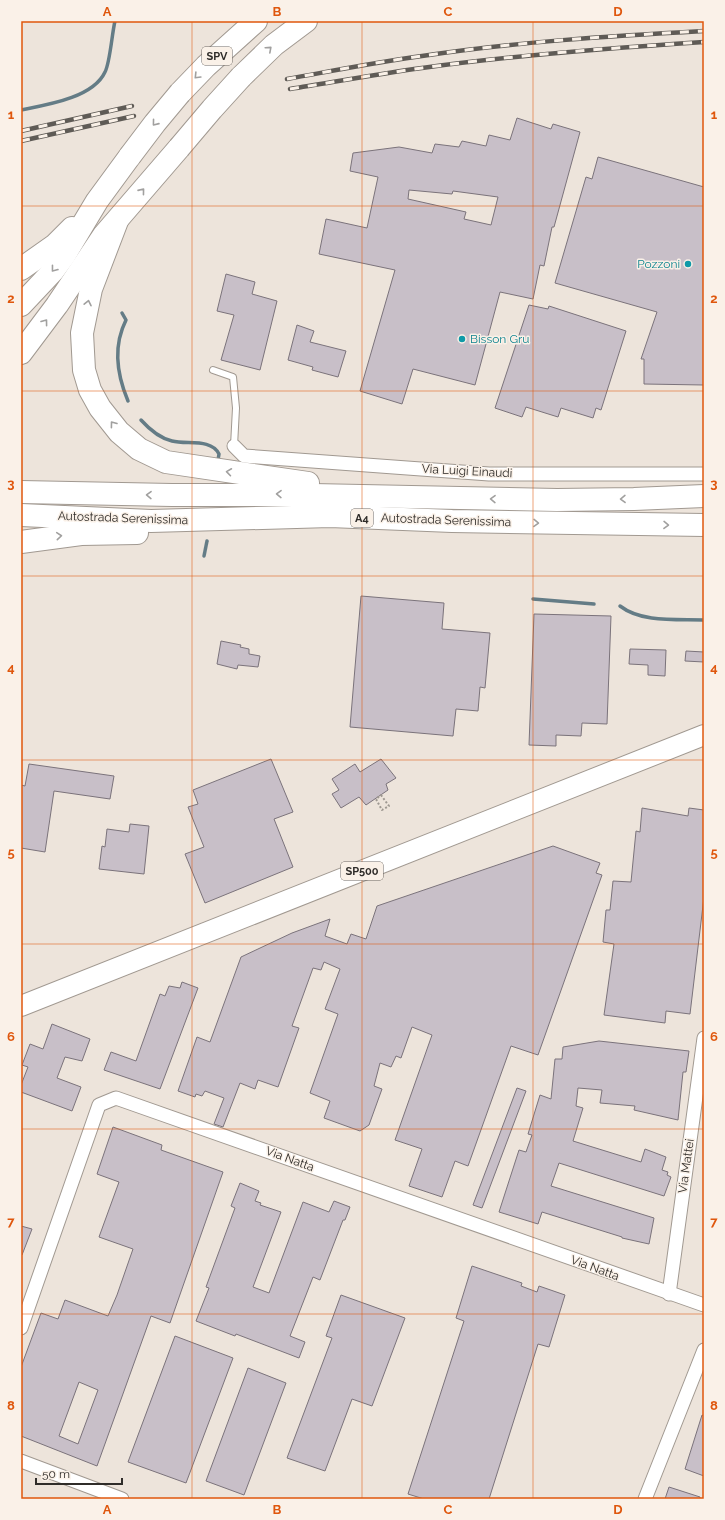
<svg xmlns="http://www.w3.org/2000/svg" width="725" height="1520" font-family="Raleway,sans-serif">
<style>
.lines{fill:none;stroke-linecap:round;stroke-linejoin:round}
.stream{stroke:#647c86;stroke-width:3.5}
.building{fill:#c8bfc8;stroke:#7b737b;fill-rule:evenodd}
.lane-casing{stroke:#a19991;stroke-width:8}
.street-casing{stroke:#a19991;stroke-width:15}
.primary-casing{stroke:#a19991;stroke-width:22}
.highway-casing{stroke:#a19991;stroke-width:24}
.path{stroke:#9e9891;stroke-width:2;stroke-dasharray:2 2;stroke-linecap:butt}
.lane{stroke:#fff;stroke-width:6}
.street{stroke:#fff;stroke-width:13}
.primary{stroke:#fff;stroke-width:20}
.highway{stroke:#fff;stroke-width:22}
.rail-casing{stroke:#5f5b56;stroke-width:4.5}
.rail{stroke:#faf1e8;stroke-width:3;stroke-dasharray:9;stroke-linecap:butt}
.highway-bridge-casing{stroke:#a19991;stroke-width:24;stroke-linecap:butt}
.highway-bridge{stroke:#fff;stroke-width:22}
.oneway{stroke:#a1a09f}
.grid{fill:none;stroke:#df570d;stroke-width:1;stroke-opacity:0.55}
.culture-dot{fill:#0f9aa8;stroke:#faf1e8;stroke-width:1.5}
.labels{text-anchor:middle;stroke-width:3;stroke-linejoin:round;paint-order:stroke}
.shield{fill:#faf1e8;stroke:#6c6762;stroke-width:1}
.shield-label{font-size:11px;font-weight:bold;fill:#2f2c29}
.culture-label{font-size:12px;fill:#0d838f;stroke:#faf1e8;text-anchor:end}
.street-label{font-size:12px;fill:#2f2c29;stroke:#faf1e8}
.neatline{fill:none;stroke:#df570d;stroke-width:1.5}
.grid-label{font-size:13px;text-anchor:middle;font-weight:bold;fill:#df570d}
</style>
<rect width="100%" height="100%" fill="#ede4db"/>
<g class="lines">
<g class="stream">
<path d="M21 110C46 105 93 98 105 72 110 63 112 33 115 21"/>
<path d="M122 313 126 320C113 346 117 375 128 401"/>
<path d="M141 420C150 430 159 438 172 441 187 445 211 438 219 454L218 460"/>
<path d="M204 556 207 541"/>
<path d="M533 599 594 604"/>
<path d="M620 606C642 623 677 619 704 620"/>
</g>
</g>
<g class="building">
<path d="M517 118 551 129 553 124 580 132 554 227H552L544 266 540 265 533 299 500 292 475 385 413 369 402 404 360 391 395 270 319 254 326 219 367 228 378 177 350 171 353 153 399 147 432 153 435 144 459 147 462 141 486 146 489 135 510 140ZM409 190 452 194 453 191 498 197 491 225 464 219 466 212 408 199Z"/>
<path d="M598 157 704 187V385L644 384V359H641L657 312 555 283 586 177 592 179Z"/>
<path d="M226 274 255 282 252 294 277 301 260 370 221 360 234 315 217 311Z"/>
<path d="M529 305 548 309 549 306 626 331 601 410 596 408 593 418 561 408 558 417 526 407 522 417 495 408Z"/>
<path d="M297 325 314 331 310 342 346 351 338 377 312 370 313 367 288 360Z"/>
<path d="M361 596 444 603 442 629 490 633 485 688 480 687 478 711 456 709 453 736 350 727Z"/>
<path d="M534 614 611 616 607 724 582 723 581 736 556 735V746L529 745Z"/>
<path d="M221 641 241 645 240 647 249 649V654L260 656 258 667 238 665 237 669 217 664Z"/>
<path d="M630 649 666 650 665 676 648 675V665L629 664Z"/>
<path d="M686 651 704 652V662L685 661Z"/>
<path d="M271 759 293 812 274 819 293 867 205 903 185 854 204 847 188 807 198 804 193 790Z"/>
<path d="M381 759 396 778 386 784 388 790 366 805 359 797 341 808 332 794 339 790 332 779 355 764 360 772Z"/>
<path d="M29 764 114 776 110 799 54 791 45 852 21 848V785L25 786Z"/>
<path d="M642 808 688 816 689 808 704 810V897L690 1014 666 1011 665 1023 604 1015 614 944 603 942 606 910H610L613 881 631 882 636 831 640 832Z"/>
<path d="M130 824 149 826 144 874 99 869 102 846 105 847 107 829 129 832Z"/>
<path d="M553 846 600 863 596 873 602 875 538 1055 511 1046 468 1166 455 1161 442 1197 409 1186 422 1149 395 1140 432 1035 412 1027 401 1058 396 1056 391 1067 380 1063 374 1086 382 1089 369 1125 360 1131 324 1118 330 1101 310 1093 338 1014 325 1009 340 969 324 962 321 970 313 968 292 1026 299 1028 278 1087 258 1080 255 1089 240 1083 223 1127 214 1124 224 1098 205 1091 202 1096 196 1094 195 1097 178 1091 197 1037 210 1042 241 957 292 933 330 919 325 936 347 944 351 934 366 939 377 906Z"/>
<path d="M182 982 198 988 160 1089 104 1070 111 1052 136 1061 160 994 165 996 169 986 180 988Z"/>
<path d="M52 1024 90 1039 82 1061 65 1057 57 1078 81 1087 72 1111 21 1092V1085L28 1067 22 1065 30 1044 43 1049Z"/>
<path d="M599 1041 689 1051 686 1072H683L678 1120 634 1110 635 1106 600 1103 602 1090 578 1088 576 1106 583 1108 573 1141 641 1162 645 1149 666 1157 662 1170 668 1172 667 1175 671 1177 664 1196 559 1163 551 1186 654 1218 649 1244 622 1238V1237L542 1212 538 1224 499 1212 519 1150 526 1152 532 1135 528 1134 540 1095 551 1099 555 1059H562L563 1047Z"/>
<path d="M517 1088 526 1091 482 1208 473 1205Z"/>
<path d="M113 1127 162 1145 161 1150 223 1172 170 1323 151 1316 97 1466 21 1436V1367L41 1313 58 1319 65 1300 108 1316 117 1295 133 1249 99 1237 119 1182 97 1174ZM79 1382 98 1390 78 1444 59 1436Z"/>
<path d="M240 1183 259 1191 255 1201 261 1203 260 1205 281 1212 253 1287 269 1293 303 1202 329 1212 334 1201 350 1207 345 1220H343L320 1280 313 1277 290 1336 305 1342 299 1358 236 1334 235 1336 196 1321 209 1288 206 1287 235 1208 231 1206Z"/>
<path d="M21 1226 32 1229 22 1255H21Z"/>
<path d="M472 1266 522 1283 521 1286 537 1292 539 1286 565 1295 549 1347 538 1344 489 1499H424L408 1494 464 1321 456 1318Z"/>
<path d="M341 1295 405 1318 372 1406 352 1399 325 1471 287 1458 332 1338 326 1336Z"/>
<path d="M175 1336 233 1358 186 1483 128 1462Z"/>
<path d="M248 1368 286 1383 244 1495 206 1481Z"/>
<path d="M702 1415 704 1416V1476L685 1469Z"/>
<path d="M669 1487 700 1497V1499H665Z"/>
</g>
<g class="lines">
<g class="lane-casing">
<path id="lane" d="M213 370 233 377 236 408 234 446"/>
</g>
<g class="street-casing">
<g id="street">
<path d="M234 446 244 456 489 474H704"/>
<path d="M669 1294 704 1038"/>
<path d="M21 1328 99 1105 116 1098 704 1305"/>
<path d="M21 1461 122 1499"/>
<path d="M645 1499 704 1350"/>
</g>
</g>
<g class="primary-casing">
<path id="primary" d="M21 1006 704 735"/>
</g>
<g class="highway-casing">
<g id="highway">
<path d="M241 77 274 45 306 21"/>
<path d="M180 93 206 66 256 21"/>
<path d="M117 221 91 289 82 333 84 370 90 390 100 408 119 432 139 449 166 462 308 483"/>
<path d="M21 269 55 245 72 228"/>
<path d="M21 305 53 271 64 256 97 201 130 156"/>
<path d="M21 353 57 305 104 235 179 148"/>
<path d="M21 492 172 495H313L557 500 634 499 704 496"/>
<path d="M21 515 151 521 330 516 452 521 704 525"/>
<path d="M21 542 81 534 137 533"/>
</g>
</g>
<path class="path" d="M381 795 389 806 382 810 376 799Z"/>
<use href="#lane" class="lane"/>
<use href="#street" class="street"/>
<use href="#primary" class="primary"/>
<use href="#highway" class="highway"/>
<g class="rail-casing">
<g id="rail">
<path d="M287 79C332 71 377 62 422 56 515 42 610 36 704 31"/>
<path d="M290 89C334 82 378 74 422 68 516 55 610 48 704 42"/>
<path d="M21 131 132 106"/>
<path d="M21 141 134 116"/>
</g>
</g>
<use href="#rail" class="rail"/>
<g class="highway-bridge-casing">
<g id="highway-bridge">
<path d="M179 148 212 109 241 77"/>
<path d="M130 156 155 123 180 93"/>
</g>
</g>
<use href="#highway-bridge" class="highway-bridge"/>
</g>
<defs><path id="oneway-chevron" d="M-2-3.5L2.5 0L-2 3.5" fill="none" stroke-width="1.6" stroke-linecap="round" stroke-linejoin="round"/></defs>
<g class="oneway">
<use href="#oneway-chevron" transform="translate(269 49) rotate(-42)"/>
<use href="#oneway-chevron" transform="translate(197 76) rotate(134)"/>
<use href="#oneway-chevron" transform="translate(155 123) rotate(129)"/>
<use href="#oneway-chevron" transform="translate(142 191) rotate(-51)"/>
<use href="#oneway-chevron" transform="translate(54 269) rotate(128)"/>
<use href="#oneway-chevron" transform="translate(88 303) rotate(-78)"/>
<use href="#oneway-chevron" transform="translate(45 322) rotate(-53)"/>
<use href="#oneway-chevron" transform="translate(113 424) rotate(-127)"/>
<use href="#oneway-chevron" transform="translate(229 472) rotate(-172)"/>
<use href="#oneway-chevron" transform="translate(279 494) rotate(-179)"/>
<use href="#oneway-chevron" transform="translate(149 495) rotate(-179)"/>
<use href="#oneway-chevron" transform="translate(493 499) rotate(-179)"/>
<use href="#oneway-chevron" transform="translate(623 499) rotate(179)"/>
<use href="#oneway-chevron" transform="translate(536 523) rotate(1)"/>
<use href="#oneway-chevron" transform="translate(666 525) rotate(1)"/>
<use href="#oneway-chevron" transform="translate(59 536) rotate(-5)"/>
</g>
<path class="grid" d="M192 21V1499M362 21V1499M533 21V1499M21 206H704M21 391H704M21 576H704M21 760H704M21 944H704M21 1129H704M21 1314H704"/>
<g class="culture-dot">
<circle cx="688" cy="264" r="4"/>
<circle cx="462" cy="339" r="4"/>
</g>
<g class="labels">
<g class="shield">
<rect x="202" y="47" width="30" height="18" rx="3"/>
<rect x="351" y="509" width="22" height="18" rx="3"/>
<rect x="341" y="862" width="42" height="18" rx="3"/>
</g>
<g class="shield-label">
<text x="217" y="60">SPV</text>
<text x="362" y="522">A4</text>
<text x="362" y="875">SP500</text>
</g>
<g class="culture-label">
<text x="680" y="268">Pozzoni</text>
<text x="470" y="343" text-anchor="start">Bisson Gru</text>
</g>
<g class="street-label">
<text transform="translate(467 471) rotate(3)" y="4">Via Luigi Einaudi</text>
<text transform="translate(123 518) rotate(2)" y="4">Autostrada Serenissima</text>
<text transform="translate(446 520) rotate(2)" y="4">Autostrada Serenissima</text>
<text transform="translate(290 1159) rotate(20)" y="4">Via Natta</text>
<text transform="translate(686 1166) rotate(-82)" y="4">Via Mattei</text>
<text transform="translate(595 1268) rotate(20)" y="4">Via Natta</text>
</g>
</g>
<rect width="725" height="1520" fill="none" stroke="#faf1e8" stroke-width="44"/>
<path d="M36 1478v6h86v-6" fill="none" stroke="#2f2c29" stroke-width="2"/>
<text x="42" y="1478" font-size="12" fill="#2f2c29" stroke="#faf1e8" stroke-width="3" paint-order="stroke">50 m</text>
<rect x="22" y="22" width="681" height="1476" class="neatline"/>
<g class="grid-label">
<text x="107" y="16">A</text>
<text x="277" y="16">B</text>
<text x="448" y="16">C</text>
<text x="618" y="16">D</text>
<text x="11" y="119">1</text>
<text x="714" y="119">1</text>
<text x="11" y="303">2</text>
<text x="714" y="303">2</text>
<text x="11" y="488">3</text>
<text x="714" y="488">3</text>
<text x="11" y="672">4</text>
<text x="714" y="672">4</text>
<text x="11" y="857">5</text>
<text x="714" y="857">5</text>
<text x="11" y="1041">6</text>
<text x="714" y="1041">6</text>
<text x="11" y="1226">7</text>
<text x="714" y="1226">7</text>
<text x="11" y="1410">8</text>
<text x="714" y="1410">8</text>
<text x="107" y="1514">A</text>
<text x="277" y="1514">B</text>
<text x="448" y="1514">C</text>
<text x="618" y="1514">D</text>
</g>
</svg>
